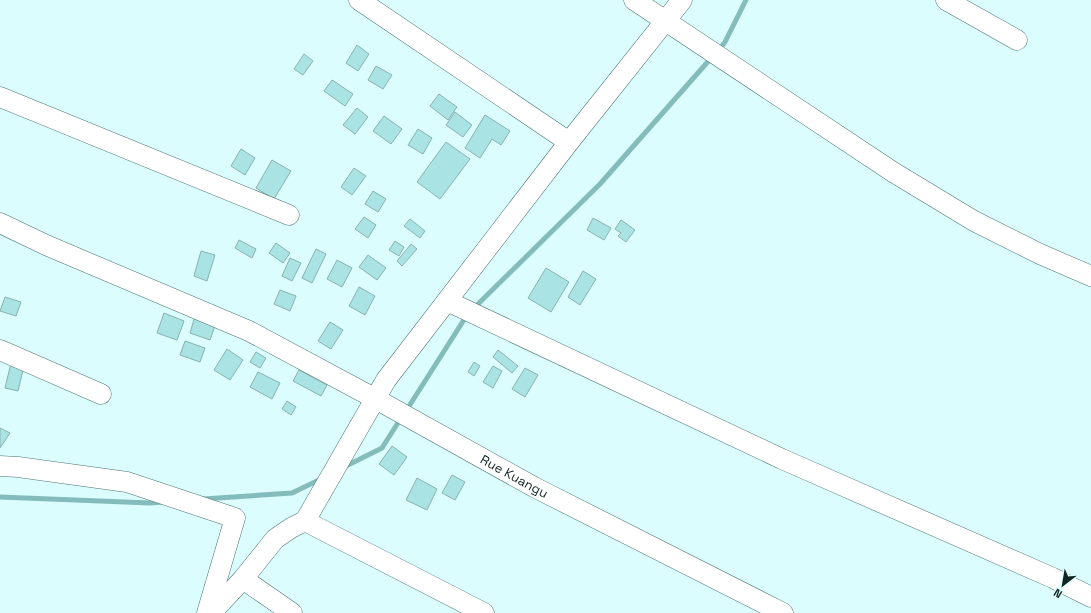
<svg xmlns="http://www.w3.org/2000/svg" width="1091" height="613" font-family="'Space Grotesk',sans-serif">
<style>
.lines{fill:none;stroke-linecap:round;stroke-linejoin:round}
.stream{stroke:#84bcbc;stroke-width:5}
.building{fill:#aae3e3;stroke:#89b2b1}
.street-casing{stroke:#4d7474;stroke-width:21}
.street{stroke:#fff;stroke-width:20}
.labels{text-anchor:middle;stroke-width:4;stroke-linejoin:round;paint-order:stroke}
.street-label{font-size:13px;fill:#132323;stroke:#dbfdfd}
</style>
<rect width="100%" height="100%" fill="#dbfdfd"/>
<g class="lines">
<g class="stream">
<path d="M718 51 725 42 746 0"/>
<path d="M473 309 600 184 712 57"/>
<path d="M406 411 467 315"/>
<path d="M344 467 382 448 401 418"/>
<path d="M0 497 150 503 163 502"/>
<path d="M203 499 292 493 323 478"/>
</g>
</g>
<g class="building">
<path d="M357 45 369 54 358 71 346 63Z"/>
<path d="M304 54 313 61 303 75 294 69Z"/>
<path d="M376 66 392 75 383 89 368 80Z"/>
<path d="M332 80 353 94 345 106 324 91Z"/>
<path d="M439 94 457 107 448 120 430 106Z"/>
<path d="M357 108 368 117 355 134 343 125Z"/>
<path d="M455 112 472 125 463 137 446 125Z"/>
<path d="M485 115 510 131 501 145 492 139 480 158 465 148Z"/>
<path d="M384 116 402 129 391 144 373 131Z"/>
<path d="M418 129 432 138 423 154 408 145Z"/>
<path d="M446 142 470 159 440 199 417 182Z"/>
<path d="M241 149 255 158 245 175 231 166Z"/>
<path d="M272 160 291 171 274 199 256 188Z"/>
<path d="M354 168 366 176 352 195 341 187Z"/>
<path d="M373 191 386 199 378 212 365 204Z"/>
<path d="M364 217 376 225 368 238 355 229Z"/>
<path d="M593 218 611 228 604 240 587 230Z"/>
<path d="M410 219 425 231 420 238 404 226Z"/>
<path d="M621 220 635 230 626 242 618 236 621 233 615 229Z"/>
<path d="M239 240 256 249 252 258 235 248Z"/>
<path d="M395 241 404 247 399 256 389 250Z"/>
<path d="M276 243 290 253 283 263 269 253Z"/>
<path d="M411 244 417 249 402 266 397 261Z"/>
<path d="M316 249 326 254 312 283 302 278Z"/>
<path d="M201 251 215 255 207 281 194 276Z"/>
<path d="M368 255 386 268 377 280 359 267Z"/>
<path d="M290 258 301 263 292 281 282 276Z"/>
<path d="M337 260 352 268 342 287 327 279Z"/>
<path d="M546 268 569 282 551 312 528 298Z"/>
<path d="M583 271 596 279 580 305 568 297Z"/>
<path d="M359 287 375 296 365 315 349 306Z"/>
<path d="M280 290 296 296 290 311 274 304Z"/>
<path d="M5 297 21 302 16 316 0 311Z"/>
<path d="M164 313 184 321 177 340 157 333Z"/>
<path d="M195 316 216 323 210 340 190 333Z"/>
<path d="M330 322 343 330 331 349 318 341Z"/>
<path d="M185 341 205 348 200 362 180 355Z"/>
<path d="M227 349 243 360 230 380 214 370Z"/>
<path d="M498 350 518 366 512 373 493 357Z"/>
<path d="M256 352 266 358 260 368 250 362Z"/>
<path d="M474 362 480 366 474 376 468 372Z"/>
<path d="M11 363 24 366 18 391 5 388Z"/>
<path d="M493 366 502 371 493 388 483 382Z"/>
<path d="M525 368 538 375 525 397 512 389Z"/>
<path d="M299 370 327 385 321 396 293 381Z"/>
<path d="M258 372 280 383 272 399 250 387Z"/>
<path d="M287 401 296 407 291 415 282 409Z"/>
<path d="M0 428 10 433 0 448Z"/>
<path d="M392 446 407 457 394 475 379 464Z"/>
<path d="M452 475 465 482 455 500 442 493Z"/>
<path d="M417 478 437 489 427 510 406 500Z"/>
</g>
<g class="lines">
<g class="street-casing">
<g id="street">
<path d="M359 0 569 142"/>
<path d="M634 0 893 172 974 221 1040 254 1091 276"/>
<path d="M946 0 1017 40"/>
<path d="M0 97 289 215"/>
<path id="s1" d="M0 223 46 245 249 331 374 398 534 487 783 613"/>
<path d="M447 301 782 459 1053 578 1091 597"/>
<path d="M0 350 101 394"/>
<path d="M0 466 18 467 127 482 235 518 207 613"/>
<path d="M305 521 484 613"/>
<path d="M243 579 292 613"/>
<path d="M211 613 243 579 275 539 291 528 305 521 386 380 569 142 682 0"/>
</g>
</g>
<use href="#street" class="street"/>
</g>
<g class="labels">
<g class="street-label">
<text dy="5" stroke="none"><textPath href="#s1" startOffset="574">Rue Kuangu</textPath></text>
</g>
</g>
<g transform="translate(1063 585) rotate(211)" stroke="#dbfdfd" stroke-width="3" paint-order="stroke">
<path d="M0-3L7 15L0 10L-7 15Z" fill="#132323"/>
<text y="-6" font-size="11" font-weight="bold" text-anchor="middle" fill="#132323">N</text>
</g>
</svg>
